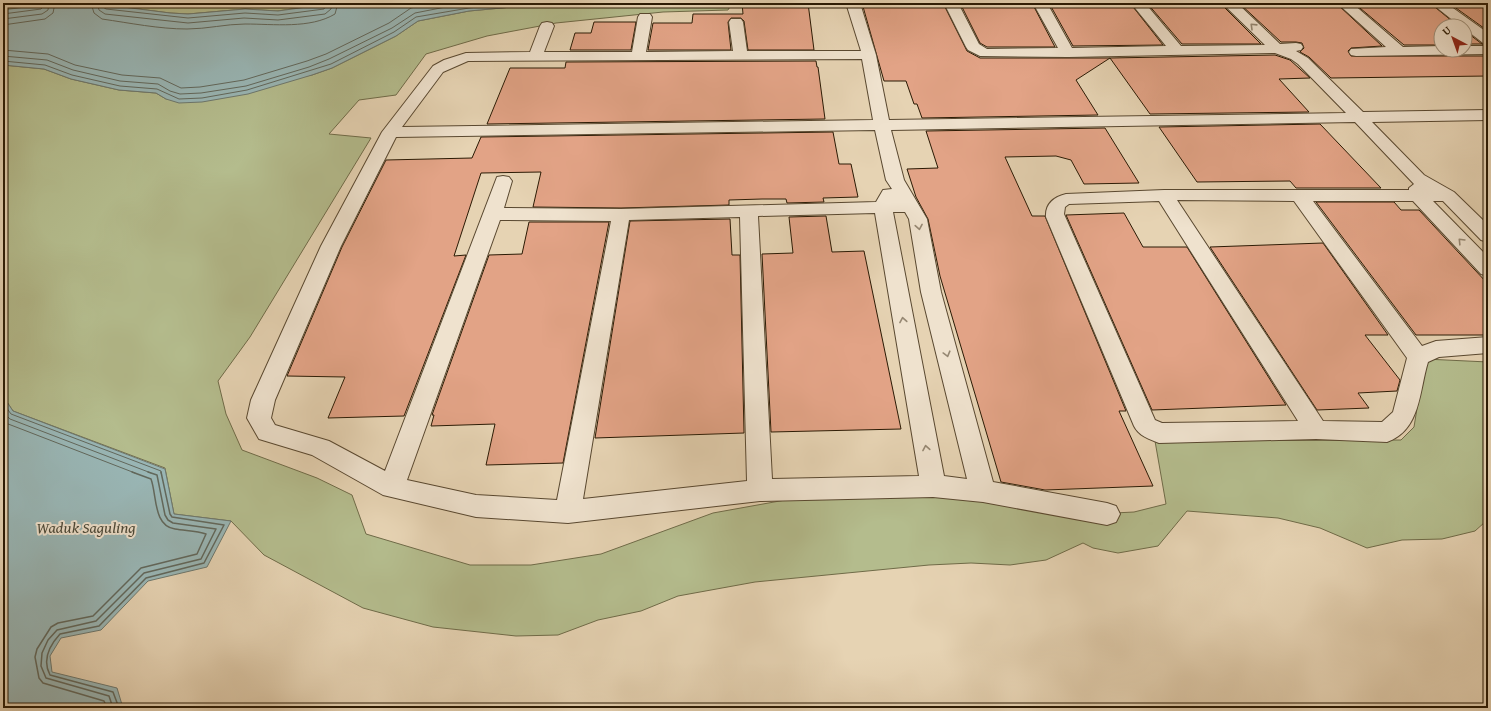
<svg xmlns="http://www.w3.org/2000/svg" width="1491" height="711" font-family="'Gentium Book Plus',serif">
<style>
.green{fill:#b4bc8d;stroke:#6f6b48}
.water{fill:#99b6b5;stroke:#6d786e}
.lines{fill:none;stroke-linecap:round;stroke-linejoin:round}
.shore-far1{stroke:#62685c;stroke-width:1}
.shore{stroke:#62685c;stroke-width:1.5}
.building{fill:#e2a386;stroke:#2a1a04}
.minor-casing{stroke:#594830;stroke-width:2}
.minor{fill:#efe2ce;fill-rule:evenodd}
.oneway{stroke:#968873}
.labels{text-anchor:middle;stroke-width:4;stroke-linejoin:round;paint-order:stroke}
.water-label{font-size:16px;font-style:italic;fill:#4b4939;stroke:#efe2ce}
</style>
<rect width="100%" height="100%" fill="#e6d3b3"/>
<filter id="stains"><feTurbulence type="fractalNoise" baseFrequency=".005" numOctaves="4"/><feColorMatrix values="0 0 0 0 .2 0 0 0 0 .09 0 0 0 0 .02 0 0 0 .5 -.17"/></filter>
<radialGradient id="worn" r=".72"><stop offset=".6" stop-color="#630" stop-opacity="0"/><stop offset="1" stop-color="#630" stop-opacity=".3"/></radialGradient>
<g class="green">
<path d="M3 3H54L3 10Z"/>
<path d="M92 3H335L277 11 245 9 188 14 170 13Z"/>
<path d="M555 3H732L728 10 663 12 556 23 487 36 426 54 396 95 359 100 329 134 371 138 250 337 218 381 226 414 242 450 317 478 352 495 366 534 470 565H531L601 554 713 513 902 479 1074 515 1134 512 1166 504 1155 441 1401 440 1414 427 1425 359 1488 362V513L1485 522 1475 531 1442 539 1402 540 1367 548 1320 528 1278 518 1187 511 1158 546 1118 553 1093 548 1083 543 1046 560 1010 565 971 563 929 565 755 582 678 596 641 611 598 620 558 635 516 636 433 627 363 608 264 555 231 521 174 514 165 468 13 411 3 396V65L44 69 71 79 119 90 156 93 166 99 312 75 332 68 396 36 418 21 469 11Z"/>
</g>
<g class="water">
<path d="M54 3H92L170 13 188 14 245 9 278 11 335 3H555L469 11 418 21 396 36 332 68 312 75 248 94 202 102 179 103 166 99 156 93 119 90 71 79 44 69 3 65V10Z"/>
<path d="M3 396 13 411 165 469 174 514 231 521 207 567 148 581 101 630 61 638 50 656 52 672 117 688 123 708H3Z"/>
</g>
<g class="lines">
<g class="shore-far1">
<path d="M91 3 94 13 102 19C130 23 159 29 187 29 207 29 226 24 245 24 274 24 310 29 335 14L338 3"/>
<path d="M97 3 99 10 105 14 188 23 244 18 278 20 325 14 331 9 332 3"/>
<path d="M102 3 103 7 106 9 188 18 245 13 278 15 324 9 327 3"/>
<path d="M3 14 41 9 44 6V3"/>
<path d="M3 19 42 14 48 10 49 3"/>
<path d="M3 25 45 19 53 13 55 3"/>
<path d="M3 50 48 54 75 65 122 75 160 78 181 88 200 87 244 80 307 61 326 54 389 23 411 8 433 3"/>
<path d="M3 56 47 60 73 70 120 81 158 84 170 91 180 94 201 93 246 86 309 67 329 59 392 28 415 13 466 3"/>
<path d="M3 61 45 65 72 75 120 86 157 89 179 99 202 98 247 90 331 64 394 32 416 17 469 8 513 3"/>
<path d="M3 403 11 414 161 471V473"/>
<path d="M3 412 10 419 151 473"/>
<path d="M3 422 135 473"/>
</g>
<g class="shore">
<path d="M107 708 104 701 43 683 39 678 35 657 37 649 51 627 58 623 93 616 141 568 197 554 206 534C196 530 185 531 175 529 153 526 157 495 151 479L132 472"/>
<path d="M113 708 109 696 46 678 41 666 42 653 48 640 57 630 96 621 144 573 201 559 216 529 173 523 168 520 165 515 157 475 148 472"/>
<path d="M119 708 113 692 50 675C42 660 49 646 60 634L99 626 146 578 204 563 224 525 172 517 170 514 161 472"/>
</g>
</g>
<g class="building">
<path d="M742 3H808L814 50H748L744 21 741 18H731L728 22 731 50H648L653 23H692L693 14H743Z"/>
<path d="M862 3H943L967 51 980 58H1110L1076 80 1098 115 922 118 917 104H914L906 81H884Z"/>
<path d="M960 3H1032L1055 47H987L980 43Z"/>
<path d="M1049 3H1130L1163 45 1073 46Z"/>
<path d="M1147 3H1220L1261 44H1182Z"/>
<path d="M1239 3H1336L1382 46 1351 48 1348 51 1351 56H1488V76L1331 78 1309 57 1300 52 1304 48 1302 43 1296 42H1281Z"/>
<path d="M1354 3H1430L1458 26H1441V45H1404Z"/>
<path d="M1449 3H1488V31Z"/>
<path d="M594 22H636L631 50H570L575 33H591Z"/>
<path d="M1465 31 1482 44H1483H1465Z"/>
<path d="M1275 55 1290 60 1310 78 1279 79 1309 112 1150 114 1110 58Z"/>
<path d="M816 61 817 67H818L825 119 487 124 510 68H565L566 62Z"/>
<path d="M1320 124 1381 188H1296L1290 181 1197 182 1159 127Z"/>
<path d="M1105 128 1139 183 1084 184 1071 160 1056 156 1005 157 1032 216H1045L1126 411H1119L1153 486 1045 490 1001 482 940 276 928 219 916 197 907 169 938 168 926 131Z"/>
<path d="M833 132 839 164H851L858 197 823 198 824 202 787 203 786 199H762L729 200V205L621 208 533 207 541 172 481 173 454 256 466 255 404 416 328 418 345 377 287 376 342 247 386 160 472 158 481 137Z"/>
<path d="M1316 202H1394L1401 210H1419L1488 284V335H1416Z"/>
<path d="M1124 213 1143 247H1187L1286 405 1152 410 1066 215Z"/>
<path d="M826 216 832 252 864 251 901 429 771 432 762 254 793 253 789 217Z"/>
<path d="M730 219 732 255H740L744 433 595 438 630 221Z"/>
<path d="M529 222H609L563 463 486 465 495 424 431 426 434 415H432L489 255 522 254Z"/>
<path d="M1323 243 1388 335H1365L1400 380 1397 391 1358 393 1369 408 1317 410 1210 247Z"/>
</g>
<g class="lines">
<g class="minor-casing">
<g id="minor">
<path d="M846 3H860L876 55 889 120 1346 113 1298 64 1291 59 1275 53 1068 57 980 56 968 50 966 47 944 3H958L979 44 987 49 1058 48 1033 3H1047L1072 48 1166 46 1131 3H1145L1181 46 1265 45 1222 3H1237L1280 44 1296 43 1301 44 1303 47 1301 50 1296 51 1308 58 1363 112 1488 110V120L1372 122 1424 175 1454 192 1488 225V242L1481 240 1443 201H1433L1488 257V276L1481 274 1413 201H1313L1422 346 1436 341 1488 337V353L1439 357 1428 362C1419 391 1421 430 1387 442L1316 439 1159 443C1149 439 1139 436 1134 426L1046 217C1045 204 1054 197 1066 194L1164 190H1409V188L1414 184 1355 122 891 130 904 180 927 219 941 292 993 482 1107 503 1116 506 1120 514 1116 522 1107 525 983 502 933 497 760 501 568 523 476 517 383 495 312 455 259 439 247 418 251 400 321 246 382 132 433 66 444 60 466 53 530 52 540 26 542 23 547 22 552 23 554 26 544 52H632L638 17 640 14H650L652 17 646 52 733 51 729 22 731 19H741L743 22 747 51H861ZM862 59 873 120 402 127 443 72 468 61ZM875 130 886 180 892 189 883 190 876 202 621 209 504 208 512 181 509 177 503 176 497 177 385 471 329 441 275 425 271 418 275 400 341 246 396 137ZM1177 200 1294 201 1407 358 1393 412 1382 422 1323 421ZM1159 201 1298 421 1162 423 1155 420 1064 214 1065 207 1069 204ZM893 212H905L909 219 921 292 967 479 944 476ZM875 213 919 476 772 479 758 216ZM740 217 747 481 583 499 629 220ZM500 220 611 221 557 500 476 495 407 480Z"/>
<path d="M1337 3H1352L1403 47 1441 46V50H1465V46H1488V54L1356 56 1351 55 1349 52 1351 49 1386 47Z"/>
<path d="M1431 3H1446L1488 33V44L1483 43 1465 29V26H1460Z"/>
</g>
</g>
<use href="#minor" class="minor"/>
</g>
<defs><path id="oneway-chevron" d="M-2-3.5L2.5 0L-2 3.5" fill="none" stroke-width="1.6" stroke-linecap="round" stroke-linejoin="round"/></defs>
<g class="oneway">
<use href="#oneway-chevron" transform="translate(1253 26) rotate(-136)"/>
<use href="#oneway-chevron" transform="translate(919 227) rotate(80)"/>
<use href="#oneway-chevron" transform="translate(1461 241) rotate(-134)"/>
<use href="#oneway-chevron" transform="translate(903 320) rotate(-100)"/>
<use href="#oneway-chevron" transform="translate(947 354) rotate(75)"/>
<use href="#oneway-chevron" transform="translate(926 448) rotate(-100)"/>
</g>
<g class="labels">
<g class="water-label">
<text x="86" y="533">Waduk Saguling</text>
</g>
</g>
<rect width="1491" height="711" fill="none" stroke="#e6d3b3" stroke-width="16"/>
<rect x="4" y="4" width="1483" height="703" fill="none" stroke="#2a1a04" stroke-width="2"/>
<rect x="8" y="8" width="1475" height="695" fill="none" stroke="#2a1a04"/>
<g transform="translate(1453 38) rotate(319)"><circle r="19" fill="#efe2ce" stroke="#a0927d"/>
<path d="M0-3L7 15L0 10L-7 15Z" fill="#8f2418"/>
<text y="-6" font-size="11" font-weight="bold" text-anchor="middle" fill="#2a1a04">U</text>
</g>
<rect width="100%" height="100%" filter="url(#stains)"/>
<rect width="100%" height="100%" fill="url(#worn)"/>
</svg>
